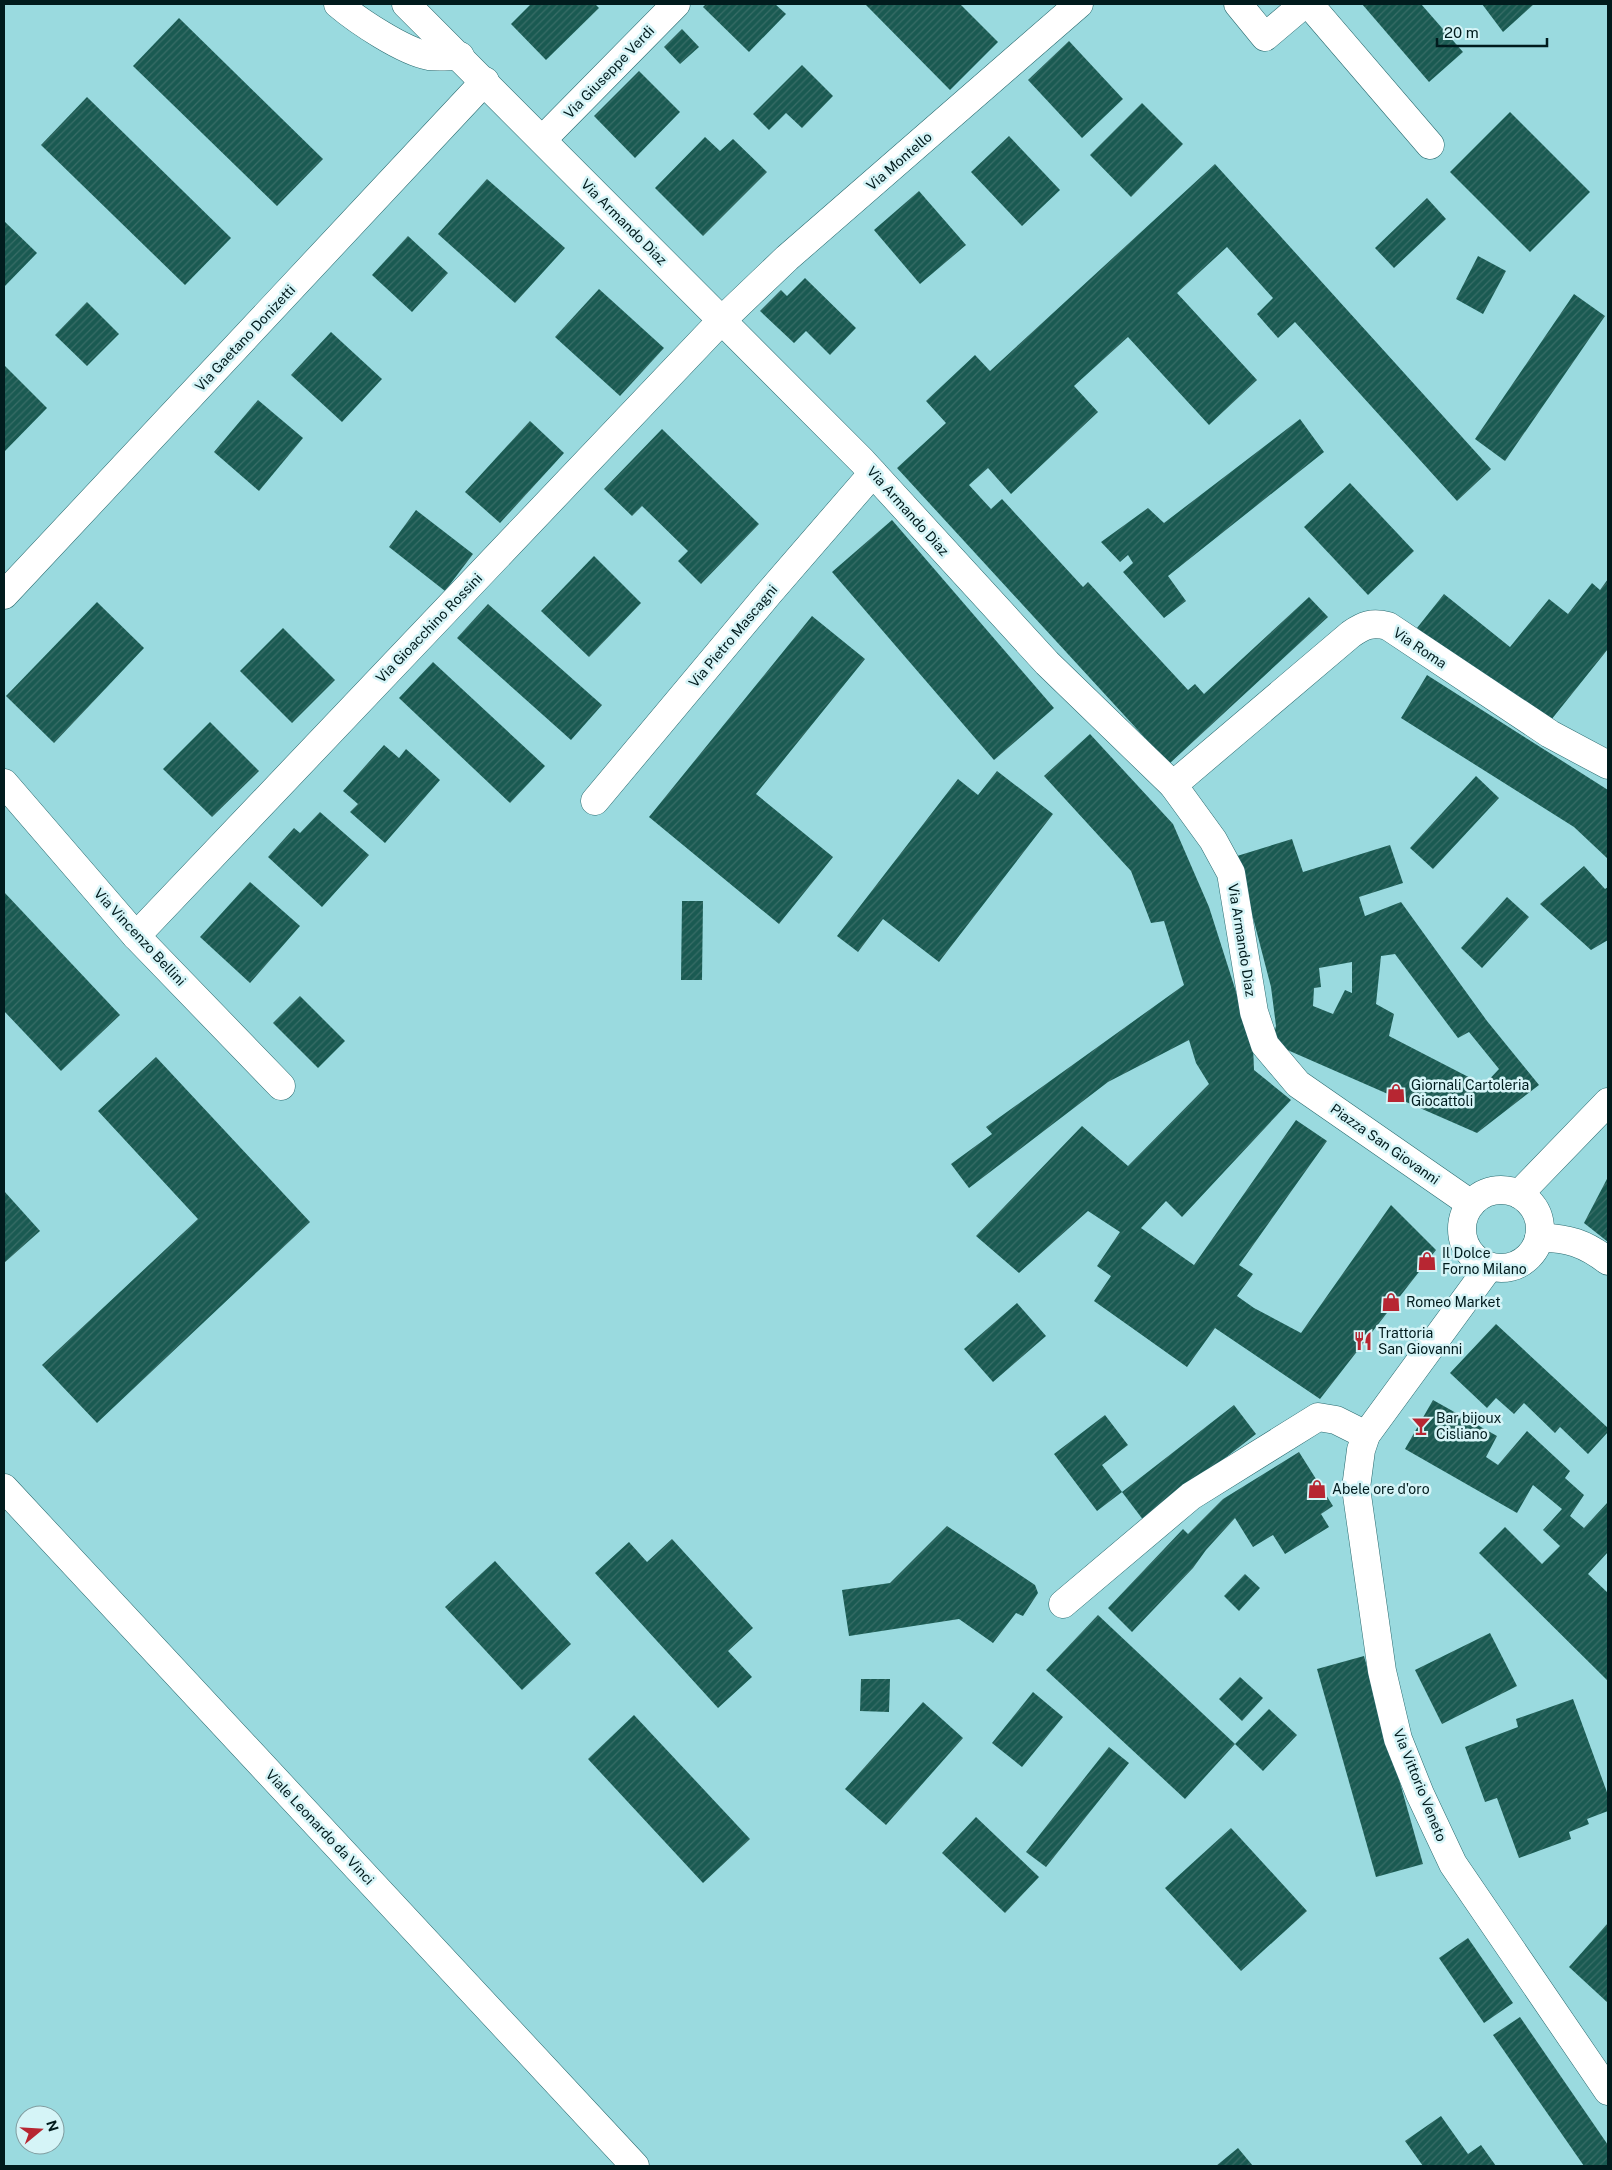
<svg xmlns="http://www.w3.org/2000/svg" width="1612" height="2170" font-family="'Public Sans',sans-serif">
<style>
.building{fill:url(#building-hatch);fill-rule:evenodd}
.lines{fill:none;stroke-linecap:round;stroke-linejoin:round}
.minor-casing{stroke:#296a6f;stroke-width:29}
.minor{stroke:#fff;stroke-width:28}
.labels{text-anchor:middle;stroke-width:5;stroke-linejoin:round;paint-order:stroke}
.street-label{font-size:14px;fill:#011b1d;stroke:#d5f4f7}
.poi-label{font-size:14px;fill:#011b1d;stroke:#d5f4f7;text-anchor:start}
</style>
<defs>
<pattern id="building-hatch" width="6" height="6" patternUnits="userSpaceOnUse" patternTransform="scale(1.25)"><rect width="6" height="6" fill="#1a5a52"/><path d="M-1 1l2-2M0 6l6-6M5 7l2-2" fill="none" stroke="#396d67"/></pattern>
</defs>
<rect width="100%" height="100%" fill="#9adadf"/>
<g class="building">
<path d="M531 4H595L599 8 546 60 511 24Z"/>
<path d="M706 4H775L786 14 749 52 703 7Z"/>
<path d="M865 4H960L998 42 950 90Z"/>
<path d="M1362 4H1421L1463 52 1429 82Z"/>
<path d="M1482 4H1534L1503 32Z"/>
<path d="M179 18 323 159 277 206 133 66Z"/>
<path d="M682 29 699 47 680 64 664 47Z"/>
<path d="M1069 41 1123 99 1082 138 1028 80Z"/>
<path d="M802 65 833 96 802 128 786 113 769 130 753 114Z"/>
<path d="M639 71 680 112 635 158 594 116Z"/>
<path d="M87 97 231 238 185 285 41 145Z"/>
<path d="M1142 103 1183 144 1131 197 1090 155Z"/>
<path d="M1510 112 1590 192 1530 252 1450 172Z"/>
<path d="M1009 136 1060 190 1022 226 971 172Z"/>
<path d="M705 137 720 151 733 139 767 172 703 236 655 188Z"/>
<path d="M1215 164 1491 469 1457 501 1295 322 1278 338 1257 314 1273 298 1227 247 1177 293 1257 380 1209 425 1128 337 1074 386 1098 412 1011 494 988 468 969 485 991 509 1002 499 1083 587 1088 582 1188 690 1195 684 1204 694 1309 597 1328 617 1169 764 897 468 946 423 926 401 975 355 990 371Z"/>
<path d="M487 179 565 248 515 303 438 234Z"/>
<path d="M919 191 966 245 920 284 874 230Z"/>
<path d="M1427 198 1446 219 1394 268 1375 248Z"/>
<path d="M4 221 37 253 4 287Z"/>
<path d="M408 236 448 273 412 312 372 275Z"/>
<path d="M1478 256 1506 271 1483 314 1456 299Z"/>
<path d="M805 278 856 328 830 355 806 331 794 343 760 311 781 290 787 296Z"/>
<path d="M599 289 664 348 620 396 555 337Z"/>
<path d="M1574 294 1605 316 1505 461 1475 439Z"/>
<path d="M87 302 119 334 87 366 55 335Z"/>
<path d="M331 332 382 379 342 422 291 375Z"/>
<path d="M4 365 47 408 4 452Z"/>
<path d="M258 400 303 438 259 491 214 452Z"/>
<path d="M1300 419 1324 452 1168 576 1186 601 1164 618 1123 572 1133 563 1128 555 1120 562 1101 542 1148 508 1164 523Z"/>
<path d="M530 421 564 453 500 523 465 492Z"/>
<path d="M662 429 759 524 701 584 678 561 688 551 642 506 632 516 604 489Z"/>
<path d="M1350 483 1414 551 1368 595 1304 527Z"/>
<path d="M416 510 473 554 445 591 389 547Z"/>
<path d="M892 520 1054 708 994 760 832 572Z"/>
<path d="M594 556 641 603 589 657 541 611Z"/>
<path d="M1608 579V649L1543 730 1417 628 1444 594 1510 647 1549 599 1568 614 1592 583 1600 590Z"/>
<path d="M97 602 144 648 54 743 6 696Z"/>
<path d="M488 604 602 705 571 740 457 638Z"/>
<path d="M812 616 865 659 756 794 833 857 779 924 649 817Z"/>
<path d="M283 628 335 680 292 723 240 671Z"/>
<path d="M433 662 545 766 510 803 399 698Z"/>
<path d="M1427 675 1608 790V859L1574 827 1401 718Z"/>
<path d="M210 722 259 771 212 817 163 769Z"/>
<path d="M1090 734 1173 824 1209 907 1253 1045 1254 1070 1291 1100 1182 1217 1166 1201 1141 1228 1194 1265 1296 1120 1327 1141 1239 1265 1253 1274 1237 1296 1254 1308 1301 1333 1391 1205 1436 1250 1320 1399 1215 1328 1187 1367 1094 1301 1111 1276 1097 1266 1120 1232 1088 1211 1019 1273 976 1236 1082 1126 1128 1166 1209 1084 1196 1063 1189 1040 1108 1082 969 1188 951 1164 992 1134 986 1127 1184 985 1164 921 1151 923 1131 871 1044 776Z"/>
<path d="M384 745 399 758 406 749 440 780 385 843 350 812 358 804 343 791Z"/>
<path d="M997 771 1053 814 939 962 883 919 858 952 837 936 958 779 978 795Z"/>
<path d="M1476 776 1499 798 1433 869 1410 848Z"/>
<path d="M320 812 369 855 322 907 268 857 294 828 300 833Z"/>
<path d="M1292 839 1303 872 1390 845 1403 883 1359 897 1365 916 1401 902 1487 1021 1539 1085 1477 1133 1276 1045 1274 1034 1276 1026 1271 987 1237 856ZM1395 954 1458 1038 1469 1032 1499 1069 1484 1085 1389 1036 1394 1014 1376 1004 1381 956ZM1352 962V993L1345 990 1333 1014 1313 1006 1314 988 1321 987 1319 968Z"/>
<path d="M1584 866 1605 889 1608 887V940L1591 950 1540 904Z"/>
<path d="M250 882 300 926 250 983 200 937Z"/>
<path d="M4 892 120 1015 61 1071 4 1011Z"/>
<path d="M1507 897 1529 917 1482 968 1461 948Z"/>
<path d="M682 901H703L702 980H681Z"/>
<path d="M300 996 345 1041 318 1068 273 1023Z"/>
<path d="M156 1057 310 1222 97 1423 42 1365 198 1219 98 1111Z"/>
<path d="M1608 1177V1242L1584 1223Z"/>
<path d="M4 1191 40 1231 4 1263Z"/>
<path d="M1017 1303 1046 1336 993 1382 964 1349Z"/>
<path d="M1496 1324 1608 1428V1432L1588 1454 1560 1427 1555 1433 1524 1403 1514 1414 1496 1398 1487 1408 1450 1373Z"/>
<path d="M1433 1400 1497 1436 1486 1457 1498 1465 1527 1431 1570 1471 1565 1478 1584 1495 1570 1516 1584 1528 1608 1502V1552L1588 1574 1608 1593V1681L1479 1553 1505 1527 1542 1564 1560 1546 1543 1530 1562 1509 1533 1485 1517 1513 1405 1449Z"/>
<path d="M1234 1405 1256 1434 1144 1521 1122 1492Z"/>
<path d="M1105 1415 1128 1445 1102 1465 1122 1492 1097 1511 1054 1454Z"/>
<path d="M1299 1452 1333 1506 1321 1514 1329 1527 1285 1554 1273 1535 1253 1547 1235 1518 1206 1550 1193 1568 1132 1632 1108 1608 1183 1529 1188 1534 1223 1499Z"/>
<path d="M947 1526 1035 1585 1038 1593 1023 1616 1016 1613 993 1643 959 1619 849 1636 842 1590 890 1583Z"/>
<path d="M672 1539 753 1628 728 1651 752 1677 718 1708 595 1573 629 1542 647 1562Z"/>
<path d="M495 1561 571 1644 522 1690 445 1607Z"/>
<path d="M1245 1574 1260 1588 1239 1611 1224 1596Z"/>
<path d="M1098 1615 1235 1744 1185 1799 1046 1670Z"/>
<path d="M1490 1633 1517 1686 1442 1724 1415 1670Z"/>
<path d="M1364 1656 1423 1864 1376 1877 1317 1669Z"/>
<path d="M1240 1677 1263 1698 1242 1721 1219 1699Z"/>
<path d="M861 1679H890L889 1712 860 1711Z"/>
<path d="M1033 1692 1063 1717 1022 1767 992 1743Z"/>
<path d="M1573 1699 1608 1795V1811L1587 1819 1589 1824 1569 1832 1571 1839 1519 1858 1497 1798 1485 1802 1465 1747 1518 1727 1516 1719Z"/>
<path d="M923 1702 963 1738 886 1825 845 1789Z"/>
<path d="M1269 1709 1297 1735 1263 1771 1235 1744Z"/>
<path d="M634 1715 750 1839 703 1883 588 1759Z"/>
<path d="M1109 1747 1129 1763 1046 1867 1026 1852Z"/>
<path d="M976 1817 1039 1877 1005 1913 942 1853Z"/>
<path d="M1231 1828 1307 1911 1241 1971 1165 1888Z"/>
<path d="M1608 1923V2003L1569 1967Z"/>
<path d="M1468 1938 1513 2003 1484 2023 1439 1958Z"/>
<path d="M1520 2017 1608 2145V2166H1584L1493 2035Z"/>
<path d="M1441 2116 1468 2154 1481 2145 1496 2166H1423L1405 2141Z"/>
<path d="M1238 2148 1253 2166H1216Z"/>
</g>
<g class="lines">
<g class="minor-casing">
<g id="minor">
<path d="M338 4C358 21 403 51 429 56 438 57 450 56 460 56"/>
<path d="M406 4 862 461 1047 663 1173 785 1213 840 1231 873 1254 1012 1265 1045 1298 1084 1471 1204"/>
<path d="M1238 4 1265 37 1304 4"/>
<path d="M1309 4 1430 145"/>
<path d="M543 139 676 4"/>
<path d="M4 595 485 81"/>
<path d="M4 783 136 936 281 1086"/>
<path d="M1173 785 1351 634C1364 625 1372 622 1388 626L1550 734 1608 765"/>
<path d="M595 801 769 593 873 473"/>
<path d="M136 936 721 321 787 258 1079 4"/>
<circle cx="1501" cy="1229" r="39"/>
<path d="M1519 1194 1608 1102"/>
<path d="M1539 1238C1567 1237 1586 1244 1608 1261"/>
<path d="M1489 1267 1366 1435 1361 1450 1356 1488 1382 1671 1398 1739 1420 1794 1453 1864 1608 2091"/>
<path d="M4 1488 635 2166"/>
<path d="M1063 1604 1191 1496 1318 1417 1336 1420 1366 1435"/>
</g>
</g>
<use href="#minor" class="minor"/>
</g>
<defs>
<g id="shop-bare" transform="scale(1.5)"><path d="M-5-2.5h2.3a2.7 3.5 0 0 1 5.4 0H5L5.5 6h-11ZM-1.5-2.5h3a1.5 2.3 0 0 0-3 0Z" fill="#b72632" stroke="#d5f4f7" stroke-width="2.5" paint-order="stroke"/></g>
<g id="restaurant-bare" transform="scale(1.5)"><path d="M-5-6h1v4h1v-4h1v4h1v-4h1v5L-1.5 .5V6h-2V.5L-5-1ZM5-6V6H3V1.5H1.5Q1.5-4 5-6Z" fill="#b72632" stroke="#d5f4f7" stroke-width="2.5" paint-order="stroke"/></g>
<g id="bar-bare" transform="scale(1.5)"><path d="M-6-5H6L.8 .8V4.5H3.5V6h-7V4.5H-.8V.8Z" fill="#b72632" stroke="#d5f4f7" stroke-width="2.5" paint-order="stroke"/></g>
</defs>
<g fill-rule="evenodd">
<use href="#shop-bare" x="1396" y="1093"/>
<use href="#shop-bare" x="1427" y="1261"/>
<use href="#shop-bare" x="1391" y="1302"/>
<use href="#restaurant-bare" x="1363" y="1341"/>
<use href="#bar-bare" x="1421" y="1426"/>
<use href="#shop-bare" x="1317" y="1489"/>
</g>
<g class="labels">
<g class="street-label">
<text transform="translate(609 72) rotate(-46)" y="5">Via Giuseppe Verdi</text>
<text transform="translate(899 161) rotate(-41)" y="5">Via Montello</text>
<text transform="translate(624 222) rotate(45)" y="5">Via Armando Diaz</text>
<text transform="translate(245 338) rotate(-47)" y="5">Via Gaetano Donizetti</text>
<text transform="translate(908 511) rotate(48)" y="5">Via Armando Diaz</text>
<text transform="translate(429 628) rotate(-46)" y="5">Via Gioacchino Rossini</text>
<text transform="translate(733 636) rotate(-50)" y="5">Via Pietro Mascagni</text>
<text transform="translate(1420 648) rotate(34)" y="5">Via Roma</text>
<text transform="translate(140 937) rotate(47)" y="5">Via Vincenzo Bellini</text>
<text transform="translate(1242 940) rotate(81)" y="5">Via Armando Diaz</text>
<text transform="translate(1385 1144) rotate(35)" y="5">Piazza San Giovanni</text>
<text transform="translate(1420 1785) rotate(68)" y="5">Via Vittorio Veneto</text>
<text transform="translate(320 1827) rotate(47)" y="5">Viale Leonardo da Vinci</text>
</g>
<g class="poi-label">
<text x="1411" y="1090">Giornali Cartoleria<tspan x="1411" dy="16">Giocattoli</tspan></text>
<text x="1442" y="1258">Il Dolce<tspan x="1442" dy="16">Forno Milano</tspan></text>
<text x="1406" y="1307">Romeo Market</text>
<text x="1378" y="1338">Trattoria<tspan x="1378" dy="16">San Giovanni</tspan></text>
<text x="1436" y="1423">Bar bijoux<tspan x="1436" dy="16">Cisliano</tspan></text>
<text x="1332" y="1494">Abele ore d'oro</text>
</g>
</g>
<rect width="1612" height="2170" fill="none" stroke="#011b1d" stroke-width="10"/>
<g transform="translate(40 2130) rotate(72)"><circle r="24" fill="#d5f4f7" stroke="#809da0"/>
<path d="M0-4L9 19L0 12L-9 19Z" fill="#b72632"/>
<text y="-8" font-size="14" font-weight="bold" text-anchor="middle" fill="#011b1d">N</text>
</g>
<path d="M1437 38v8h110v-8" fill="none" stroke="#011b1d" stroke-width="2.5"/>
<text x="1444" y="38" font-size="15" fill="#011b1d" stroke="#d5f4f7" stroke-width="4" paint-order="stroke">20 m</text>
</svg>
